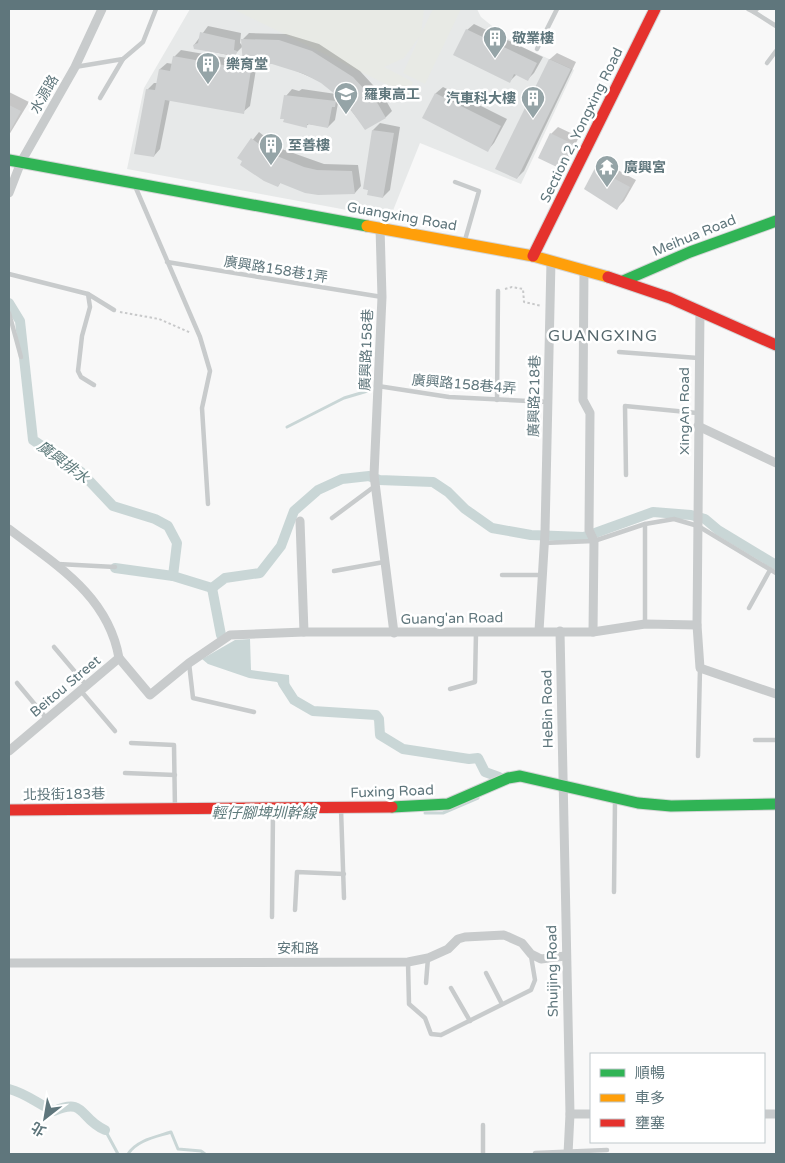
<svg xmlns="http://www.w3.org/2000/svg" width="785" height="1163" font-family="'Varela Round','Noto Sans TC',sans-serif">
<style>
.built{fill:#e7e9e9}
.green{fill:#e8eae5}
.water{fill:#c9d6d6}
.shadow{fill:#0003}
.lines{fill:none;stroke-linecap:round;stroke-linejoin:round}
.stream{stroke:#c9d6d6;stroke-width:3}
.canal{stroke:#c9d6d6;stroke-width:10}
.building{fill:#ced0d1}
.fast-casing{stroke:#d4d5d6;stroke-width:13}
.slow-casing{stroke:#d4d5d6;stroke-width:13}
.jam-casing{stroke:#d4d5d6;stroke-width:13}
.path{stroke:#c8c9ca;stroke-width:2;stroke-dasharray:2.5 2.5;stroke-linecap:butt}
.lane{stroke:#c8cbcc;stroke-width:4.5}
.street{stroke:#c8cbcc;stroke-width:9}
.fast{stroke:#30b455;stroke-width:11}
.slow{stroke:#ff9f0a;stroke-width:11}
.jam{stroke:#e5322d;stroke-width:11}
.labels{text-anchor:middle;stroke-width:5;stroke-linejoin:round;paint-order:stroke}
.poi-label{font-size:14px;font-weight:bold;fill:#5f767c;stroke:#fff;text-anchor:start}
.street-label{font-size:14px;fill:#5f767c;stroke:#fff}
.water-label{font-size:15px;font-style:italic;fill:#5f7b7c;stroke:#fff}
.quarter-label{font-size:16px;letter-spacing:1px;fill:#56686d;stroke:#fff}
</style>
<rect width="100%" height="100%" fill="#f8f8f8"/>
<path class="built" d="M190 9H477L481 17 507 38 522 47 574 70 521 184 420 143 390 218 127 169 144 88Z"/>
<path class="green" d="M233 9H424L421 34 433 9H461L425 84 403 73 420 36 404 58 384 67 413 82 408 95Z"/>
<path class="water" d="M250 639 251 670 289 675 290 701 277 682 249 678 208 664 202 659 235 640Z"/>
<g class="shadow">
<path d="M474 24 543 57 534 73 527 80 517 74 510 81 467 30Z"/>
<path d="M208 26 241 33 240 43 243 46 233 56 195 48 194 45Z"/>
<path d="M249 33 286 34 319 44 360 71 384 97 392 111 386 117 365 128 342 99 338 103 335 120 328 127 309 124 306 126 286 96 292 89 299 91 302 89 336 94 322 82 287 67 272 63H257L250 106 243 112 170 99 160 149 154 156 147 90 154 83H158L160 69 167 63 173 64 174 57 181 50 244 61 242 40Z"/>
<path d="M557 53 576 62 524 171 517 178 497 168 550 59Z"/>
<path d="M443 87 507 119 494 143 488 150 424 118 436 93Z"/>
<path d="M9 92 29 102 9 135Z"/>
<path d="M380 123 400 127 390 190 383 197 364 188 373 130Z"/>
<path d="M558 127 579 137 567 161 561 168 540 157 551 134Z"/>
<path d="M259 132 279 148 324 164 358 165 361 186 355 193 281 182 278 186 239 157Z"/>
<path d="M603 162 636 180 624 201 617 208 596 169Z"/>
</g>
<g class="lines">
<g class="stream">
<path d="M287 427 344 398 371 390"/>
<path d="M775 564 776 561"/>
<path d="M425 813H443L478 798"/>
<path d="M105 1130 118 1154"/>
<path d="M128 1154C137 1140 156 1137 171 1132L178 1149 201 1151 205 1154"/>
</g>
<g class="canal">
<path d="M9 303 20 321 33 440 81 472 113 506 155 519 168 526 177 543 173 576 212 588"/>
<path d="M115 568 173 576"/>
<path d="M212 588 225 578 260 573 281 546 294 511 318 490 342 479 369 476 379 480 433 482 448 492 465 509 492 528 531 535 584 537 653 512 691 515 705 519 718 530 776 565"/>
<path d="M212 588 221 635"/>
<path d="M283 683 294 700 313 711 376 715 379 719 380 735 403 749 469 759 478 758 485 772 499 777"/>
<path d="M9 1089C28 1094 37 1104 54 1111 86 1097 79 1119 105 1130"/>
</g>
</g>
<g class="building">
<path d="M466 29 537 63 528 81 514 74 510 83 453 55Z"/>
<path d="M200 32 235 40 234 50 237 51 236 56 194 49 193 45 198 43Z"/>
<path d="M241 39 279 40 312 51 353 77 378 104 386 118 365 130 346 103 321 83 304 74 272 64 243 65Z"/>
<path d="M173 56 251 70 244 114 165 100 154 157 134 154 146 89 155 90 159 69 170 71Z"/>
<path d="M549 59 571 69 517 179 495 169Z"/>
<path d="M435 93 501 126 488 152 422 118Z"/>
<path d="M284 95 336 101 335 107H332L328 128 307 124V128L283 122 284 119H280Z"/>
<path d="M9 105 21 111 9 133Z"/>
<path d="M372 130 394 133 383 198 367 195 368 190 363 189Z"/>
<path d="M550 133 573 144 561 169 538 158Z"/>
<path d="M251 138 272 154 304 167 317 170 352 171 355 194 318 195 305 193 280 183 278 187 264 181 240 165 242 161 237 158Z"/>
<path d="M595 168 630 187 617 210 584 189Z"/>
</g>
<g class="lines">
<g class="fast-casing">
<g id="fast">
<path d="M9 160 367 226"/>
<path d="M623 281 690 252 776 221"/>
<path d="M392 807 448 804 508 778 520 776 638 803 671 806 776 804"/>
</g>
</g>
<g class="slow-casing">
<path id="slow" d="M367 226 533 256 608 277"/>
</g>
<g class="jam-casing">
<g id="jam">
<path d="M533 256 655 9"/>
<path d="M608 277 670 298 776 345"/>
<path d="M9 810 392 807"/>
</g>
</g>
<g class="path">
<path d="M505 289 512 287 523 289 524 302 542 306"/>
<path d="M120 312 159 319 191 333"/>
</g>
<g class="lane">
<path d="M748 9 754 12 757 9"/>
<path d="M754 12 776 26"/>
<path d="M537 49 557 9"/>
<path d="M767 63 776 51"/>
<path d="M75 67 123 59 143 42 156 9"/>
<path d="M100 98 123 59"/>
<path d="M455 182 479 191 465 240"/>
<path d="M135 186 200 337 210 371 202 408 208 504"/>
<path d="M167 262 382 297"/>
<path d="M9 274 88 294 90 307 82 336 78 371 81 377 94 385"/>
<path d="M88 294 114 310"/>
<path d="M9 313 21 357"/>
<path d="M619 352 698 358"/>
<path d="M378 386 449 397 548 402"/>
<path d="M497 400 498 291"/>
<path d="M626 475 625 406 697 413"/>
<path d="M332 518 375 486"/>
<path d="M645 524V624"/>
<path d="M544 543 594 541 645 524 674 519 698 526 776 573"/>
<path d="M58 564 115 567"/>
<path d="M334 571 384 562"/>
<path d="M502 575H542"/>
<path d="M749 608 770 570"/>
<path d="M54 647 87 686"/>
<path d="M189 663 193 698 254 712"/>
<path d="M17 683 47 719"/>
<path d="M450 689 475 682 476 632"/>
<path d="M81 691 115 731"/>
<path d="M755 740H776"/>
<path d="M131 743 174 745 175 809"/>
<path d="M698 756 700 668"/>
<path d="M125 773 175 775"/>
<path d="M341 809 344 898"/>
<path d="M614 892 615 800"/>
<path d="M295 910 297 872 344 874"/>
<path d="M272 917 273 811"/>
<path d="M408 962 409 1004 425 1018 431 1034 441 1035 531 990 535 980 531 956"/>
<path d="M486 973 502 1004"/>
<path d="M426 983 428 958"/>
<path d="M451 988 470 1021"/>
<path d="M535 1153 607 1150"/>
<path d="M483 1154V1125"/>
</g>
<g class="street">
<path d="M9 193 21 162 75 67 102 9"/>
<path d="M380 227 382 297 374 475 394 633"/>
<path d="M584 269 583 400 590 413 589 530 594 541 593 632"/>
<path d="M700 310 697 625 700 668 776 694"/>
<path d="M698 426 776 463"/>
<path d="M300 521 304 632"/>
<path d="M9 529C56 565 108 595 119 658L9 751"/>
<path d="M539 631 545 532 551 261"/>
<path d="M560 631 570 1114 568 1154"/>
<path d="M119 658 150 695 189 663 230 635 304 632H593L645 624 697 625"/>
<path d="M9 963 408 962 428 958 448 949 458 939 465 937 504 935 522 943 531 954 541 959 565 956"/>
<path d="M570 1114H591"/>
<path d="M764 1114H776"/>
</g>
<use href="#fast" class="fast"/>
<use href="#slow" class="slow"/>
<use href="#jam" class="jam"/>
</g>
<defs>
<g id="building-pin" transform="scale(1.25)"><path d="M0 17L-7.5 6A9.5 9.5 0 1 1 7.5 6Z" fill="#95a4a7" stroke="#fff"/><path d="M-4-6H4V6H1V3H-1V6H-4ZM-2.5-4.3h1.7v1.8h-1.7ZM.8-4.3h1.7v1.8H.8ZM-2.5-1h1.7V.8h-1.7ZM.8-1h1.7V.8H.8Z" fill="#fff"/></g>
<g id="school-pin" transform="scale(1.25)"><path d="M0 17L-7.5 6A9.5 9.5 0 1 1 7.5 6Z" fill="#95a4a7" stroke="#fff"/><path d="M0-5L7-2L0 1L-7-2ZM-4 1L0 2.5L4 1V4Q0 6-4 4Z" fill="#fff"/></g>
<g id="temple-pin" transform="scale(1.25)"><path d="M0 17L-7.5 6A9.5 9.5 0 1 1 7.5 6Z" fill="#95a4a7" stroke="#fff"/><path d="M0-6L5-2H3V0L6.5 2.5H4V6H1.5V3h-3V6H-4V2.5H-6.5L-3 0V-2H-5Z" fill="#fff"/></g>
</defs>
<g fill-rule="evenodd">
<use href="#building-pin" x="495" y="38"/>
<use href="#building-pin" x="208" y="64"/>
<use href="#school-pin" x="346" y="94"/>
<use href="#building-pin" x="533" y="98"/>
<use href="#building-pin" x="271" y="145"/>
<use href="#temple-pin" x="607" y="167"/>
</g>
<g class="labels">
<g class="poi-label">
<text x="512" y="43">敬業樓</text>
<text x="226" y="69">樂育堂</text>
<text x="364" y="99">羅東高工</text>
<text x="516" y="103" text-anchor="end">汽車科大樓</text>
<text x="288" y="150">至善樓</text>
<text x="624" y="172">廣興宮</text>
</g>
<g class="street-label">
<text transform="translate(44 94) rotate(-60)" y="5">水源路</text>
<text transform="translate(581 125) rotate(-64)" y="5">Section 2, Yongxing Road</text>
<text transform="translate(402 216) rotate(10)" y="5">Guangxing Road</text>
<text transform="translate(694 235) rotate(-22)" y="5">Meihua Road</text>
<text transform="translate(276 269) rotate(9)" y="5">廣興路158巷1弄</text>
<text transform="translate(366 350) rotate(-88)" y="5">廣興路158巷</text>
<text transform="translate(464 384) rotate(5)" y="5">廣興路158巷4弄</text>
<text transform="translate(534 396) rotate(-89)" y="5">廣興路218巷</text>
<text transform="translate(684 411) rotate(-90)" y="5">XingAn Road</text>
<text transform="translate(452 618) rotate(-1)" y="5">Guang'an Road</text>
<text transform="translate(65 686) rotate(-40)" y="5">Beitou Street</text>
<text transform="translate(547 709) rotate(-91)" y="5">HeBin Road</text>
<text transform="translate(392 791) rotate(-2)" y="5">Fuxing Road</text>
<text transform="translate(64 794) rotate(-1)" y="5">北投街183巷</text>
<text x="298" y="953">安和路</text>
<text transform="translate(552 971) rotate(-91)" y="5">Shuijing Road</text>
</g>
<g class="water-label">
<text transform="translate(63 462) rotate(37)" y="5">廣興排水</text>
<text x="264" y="818">輕仔腳埤圳幹線</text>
</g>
<g class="quarter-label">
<text x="603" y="341">GUANGXING</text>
</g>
</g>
<rect width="785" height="1163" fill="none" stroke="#5f767c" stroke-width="20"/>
<rect x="590" y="1053" width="175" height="90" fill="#ffffff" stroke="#bfc8cb"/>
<rect x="600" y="1069" width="25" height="8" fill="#30b455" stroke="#bfc8cb"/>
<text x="635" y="1078" font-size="15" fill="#5f767c">順暢</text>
<rect x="600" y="1094" width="25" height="8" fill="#ff9f0a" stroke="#bfc8cb"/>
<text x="635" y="1103" font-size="15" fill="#5f767c">車多</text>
<rect x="600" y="1119" width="25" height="8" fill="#e5322d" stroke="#bfc8cb"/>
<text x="635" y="1128" font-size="15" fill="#5f767c">壅塞</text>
<g transform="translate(45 1118) rotate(211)" stroke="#ffffff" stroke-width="4" paint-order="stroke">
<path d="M0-4L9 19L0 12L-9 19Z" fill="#5f767c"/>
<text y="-8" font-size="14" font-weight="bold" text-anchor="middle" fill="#5f767c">北</text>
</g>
</svg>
